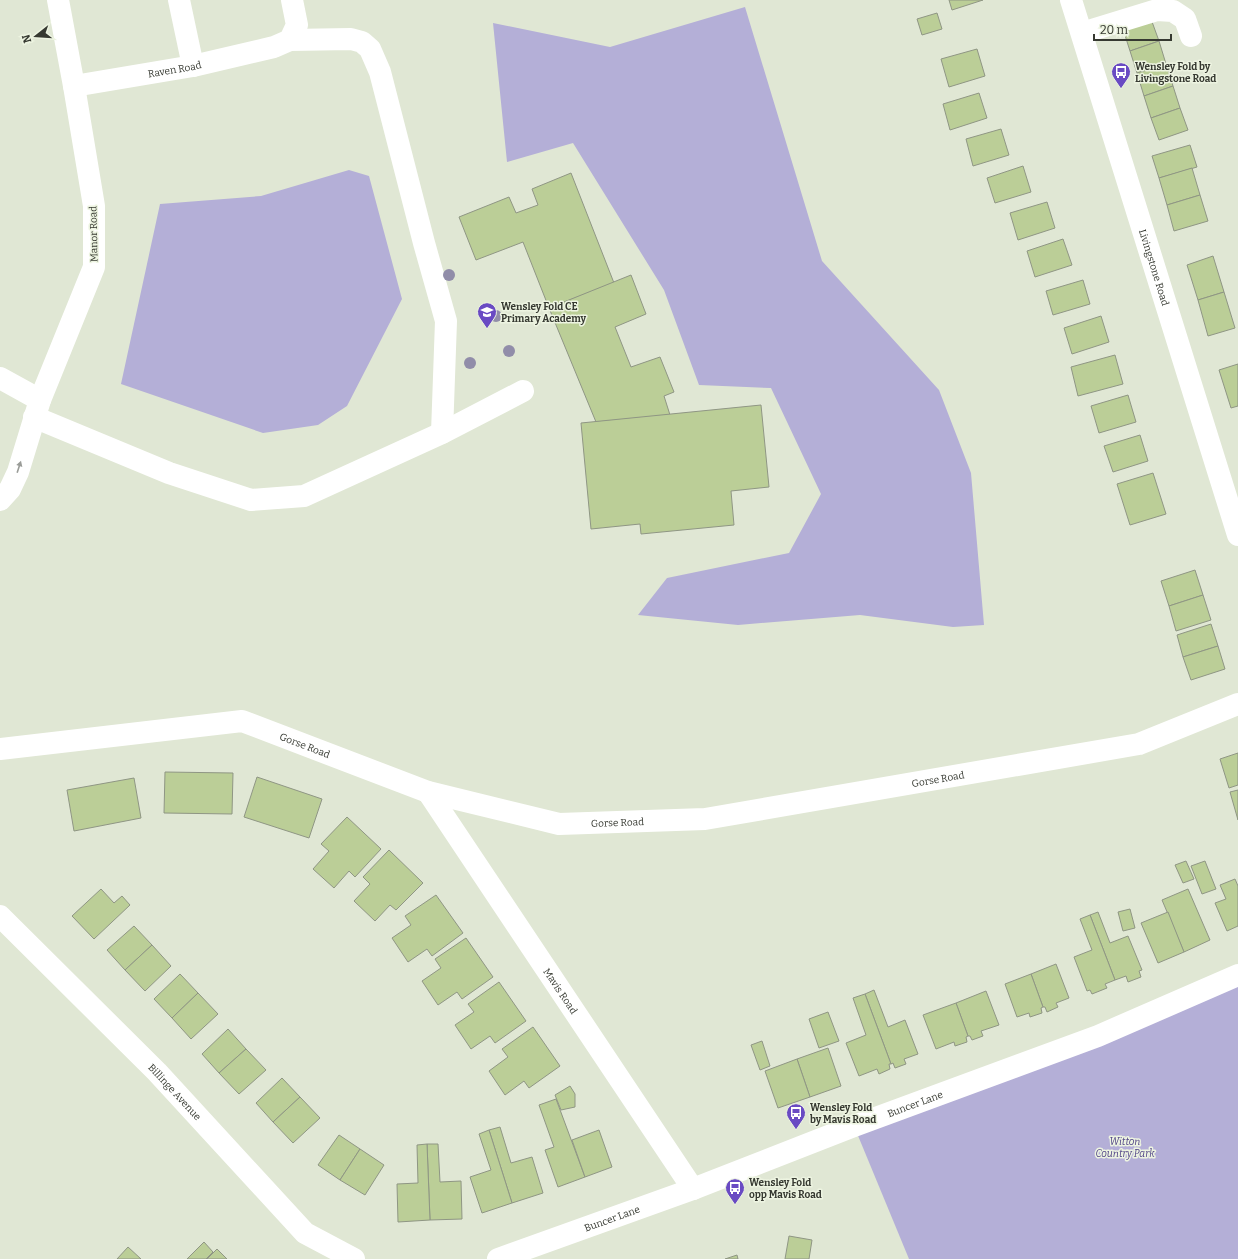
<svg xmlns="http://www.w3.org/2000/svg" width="1238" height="1259" font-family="Bitter,serif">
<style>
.green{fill:#b4afd7}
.building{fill:#bbce97;stroke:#8f9684}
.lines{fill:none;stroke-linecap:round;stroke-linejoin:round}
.minor{stroke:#fff;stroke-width:22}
.major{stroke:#fff;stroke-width:22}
.tree{fill:#918da9}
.oneway{fill:#9a9c98}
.labels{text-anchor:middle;stroke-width:3;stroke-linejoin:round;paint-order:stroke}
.poi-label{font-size:10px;font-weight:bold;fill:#363931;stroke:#edf4e1;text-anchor:start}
.street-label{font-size:10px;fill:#363931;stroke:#edf4e1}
.park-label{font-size:10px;font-style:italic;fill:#504386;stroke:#edf4e1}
</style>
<rect width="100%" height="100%" fill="#e0e7d4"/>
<g class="green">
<path d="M745 7 822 261 939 390 971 473 984 625 953 627 860 615 738 625 638 615 667 578 789 553 821 494 771 388 699 385 664 290 573 143 507 162 493 23 610 47Z"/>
<path d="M349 170 369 176 402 299 347 406 318 425 263 433 121 384 160 204 261 196Z"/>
<path d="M1238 975V1259H909L854 1126Z"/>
</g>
<g class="building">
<path d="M949 0H983L952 10Z"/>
<path d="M937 13 942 29 922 35 917 19Z"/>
<path d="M1151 19 1159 41 1130 51 1123 29Z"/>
<path d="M1159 41 1166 64 1137 73 1130 51Z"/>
<path d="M977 49 985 76 949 87 941 59Z"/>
<path d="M1166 64 1173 86 1144 96 1137 73Z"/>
<path d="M1173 86 1180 108 1151 118 1144 96Z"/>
<path d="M979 93 987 118 950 130 943 104Z"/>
<path d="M1180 108 1188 130 1159 140 1151 118Z"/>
<path d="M1001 129 1009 155 973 166 966 139Z"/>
<path d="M1190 145 1197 167 1159 178 1152 156Z"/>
<path d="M1023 166 1031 192 995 203 987 178Z"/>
<path d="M1192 168 1200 195 1167 205 1159 178Z"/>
<path d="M571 173 614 283 549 308 523 242 476 260 459 217 509 197 516 213 538 205 532 189Z"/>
<path d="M1200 195 1208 221 1174 231 1167 205Z"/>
<path d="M1047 202 1055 228 1018 240 1010 213Z"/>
<path d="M1063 239 1072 265 1035 277 1027 251Z"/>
<path d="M1213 256 1224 292 1198 300 1187 265Z"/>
<path d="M631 275 646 314 615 327 631 367 660 357 674 392 664 396 670 415 596 422 549 308Z"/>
<path d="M1083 280 1090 304 1053 315 1046 291Z"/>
<path d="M1224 292 1235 328 1208 336 1198 300Z"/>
<path d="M1101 316 1109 342 1072 354 1064 328Z"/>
<path d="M1115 355 1123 384 1078 396 1071 367Z"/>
<path d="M1238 364V406L1231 408 1219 370Z"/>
<path d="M1128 395 1136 422 1099 433 1091 406Z"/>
<path d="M761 405 769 487 731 491 734 525 641 534 640 524 591 529 581 423Z"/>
<path d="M1140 435 1148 461 1113 472 1104 446Z"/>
<path d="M1153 473 1166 514 1130 525 1117 484Z"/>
<path d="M1195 570 1203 595 1169 606 1161 581Z"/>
<path d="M1203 595 1211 620 1176 631 1169 606Z"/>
<path d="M1211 624 1218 646 1183 657 1177 635Z"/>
<path d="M1218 646 1225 669 1191 680 1183 657Z"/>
<path d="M1238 753V785L1229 788 1220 759Z"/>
<path d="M165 772 233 773 232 814 164 813Z"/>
<path d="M257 777 322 799 309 838 244 817Z"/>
<path d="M134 778 141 818 74 831 67 790Z"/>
<path d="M1238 790V820L1230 792Z"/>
<path d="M347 817 381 849 355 877 349 871 334 888 313 869 329 851 321 844Z"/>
<path d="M389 850 423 883 396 910 390 905 375 921 354 901 370 884 363 877Z"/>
<path d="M1186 861 1194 879 1183 883 1175 865Z"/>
<path d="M1205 861 1216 889 1202 894 1191 866Z"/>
<path d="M1235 879 1238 886V926L1227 931 1215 903 1226 899 1220 885Z"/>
<path d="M101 889 114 903 122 896 130 905 94 939 72 916Z"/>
<path d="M1188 889 1210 940 1184 952 1162 900Z"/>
<path d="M436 895 463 933 432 956 427 949 408 962 392 938 411 925 405 916Z"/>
<path d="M1130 909 1135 928 1123 931 1118 912Z"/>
<path d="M1098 912 1110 943 1128 936 1142 970 1139 971 1141 977 1128 982 1126 976 1115 980 1090 915Z"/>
<path d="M1168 912 1184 952 1158 963 1141 923Z"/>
<path d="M1090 915 1115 980 1105 984 1107 988 1092 994 1090 990 1087 991 1074 957 1092 950 1080 919Z"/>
<path d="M134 926 152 945 125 970 107 950Z"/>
<path d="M466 938 493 977 462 999 457 992 438 1005 422 981 441 968 435 959Z"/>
<path d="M152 945 171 966 145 991 125 970Z"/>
<path d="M1056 964 1069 998 1056 1003 1058 1007 1047 1012 1045 1007H1043L1031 974Z"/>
<path d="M180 974 198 993 172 1018 154 999Z"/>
<path d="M1031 974 1043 1007 1041 1008 1042 1013 1030 1017 1029 1013 1017 1017 1005 984Z"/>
<path d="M499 982 526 1021 495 1043 490 1036 471 1049 455 1025 474 1012 468 1004Z"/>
<path d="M874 990 888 1027 905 1020 918 1054 904 1059 906 1064 895 1068 893 1063 891 1064 865 994Z"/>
<path d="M986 991 999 1025 981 1031 983 1036 972 1040 970 1036H968L956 1003Z"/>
<path d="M198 993 218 1014 191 1039 172 1018Z"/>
<path d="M865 994 891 1064H889L890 1069 879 1074 877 1069 859 1076 846 1043 866 1035 853 998Z"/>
<path d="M956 1003 968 1036 966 1037 967 1042 955 1046 954 1042 936 1049 923 1015Z"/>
<path d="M828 1012 839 1041 819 1048 809 1019Z"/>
<path d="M533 1027 560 1066 529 1088 524 1081 505 1095 489 1071 508 1057 502 1049Z"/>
<path d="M228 1029 246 1049 219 1073 202 1054Z"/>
<path d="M762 1041 770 1066 760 1070 751 1045Z"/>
<path d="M828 1048 841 1086 810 1097 797 1059Z"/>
<path d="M246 1049 266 1070 239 1094 219 1073Z"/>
<path d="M797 1059 810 1097 778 1108 765 1071Z"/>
<path d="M282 1078 300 1097 273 1122 256 1103Z"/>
<path d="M570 1086 575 1094V1107L561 1110 555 1095Z"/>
<path d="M300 1097 320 1118 293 1143 273 1122Z"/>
<path d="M556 1099 585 1177 558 1187 545 1150 554 1147 539 1105Z"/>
<path d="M500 1127 511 1163 532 1157 543 1193 512 1203 489 1130Z"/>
<path d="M489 1130 512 1203 482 1213 470 1177 491 1170 479 1134Z"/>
<path d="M599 1130 612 1167 585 1177 572 1140Z"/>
<path d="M339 1135 360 1149 340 1180 318 1165Z"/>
<path d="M427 1144H438L440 1182 461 1181 462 1219 430 1220Z"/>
<path d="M427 1144 430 1220 398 1222 397 1184 418 1183 417 1145Z"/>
<path d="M360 1149 384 1165 365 1195 340 1180Z"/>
<path d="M789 1236 812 1240 809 1259H785Z"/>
<path d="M204 1242 213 1252 206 1259H187Z"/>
<path d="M128 1247 141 1259H117Z"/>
<path d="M217 1249 227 1259H207Z"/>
<path d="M737 1255 738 1259H725Z"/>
</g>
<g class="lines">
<g class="minor">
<path d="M179 0 193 66"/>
<path id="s1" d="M1071 0 1238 535"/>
<path d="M1082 33 1157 10 1173 11 1185 19 1191 36"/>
<path d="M290 40 351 39 362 42 370 49 380 72 424 243 446 321 442 433"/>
<path id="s2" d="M74 86 193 66 274 47 290 40 297 25 292 0"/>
<path d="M0 378 40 400"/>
<path d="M34 417 169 473 251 500 304 496 442 433 523 391"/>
<path d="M0 500 10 489 18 472 40 400 94 267V206L74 86 58 0"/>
<path id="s3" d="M0 749 242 721 428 792 559 824 705 819 1139 744 1238 704"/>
<path id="s4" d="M428 792 693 1189"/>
</g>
<g class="major">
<path id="s5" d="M0 916 157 1072 305 1233 354 1259"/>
<path id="s6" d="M498 1259 693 1189 854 1126 1098 1036 1238 975"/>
</g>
</g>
<g class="tree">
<circle cx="449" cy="275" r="6"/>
<circle cx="496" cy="316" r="6"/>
<circle cx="509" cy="351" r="6"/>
<circle cx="470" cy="363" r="6"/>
</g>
<defs><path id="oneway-solid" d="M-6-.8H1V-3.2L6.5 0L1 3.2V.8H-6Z"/></defs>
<use class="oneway" href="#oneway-solid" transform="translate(19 467) rotate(-72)"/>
<defs>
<g id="bus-pin" transform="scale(1)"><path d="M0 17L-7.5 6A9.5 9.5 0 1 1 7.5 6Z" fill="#694ac3" stroke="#edf4e1"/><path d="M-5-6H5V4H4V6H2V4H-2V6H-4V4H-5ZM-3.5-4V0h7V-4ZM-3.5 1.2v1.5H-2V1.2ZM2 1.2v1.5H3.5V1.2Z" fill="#fff"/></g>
<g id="school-pin" transform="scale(1)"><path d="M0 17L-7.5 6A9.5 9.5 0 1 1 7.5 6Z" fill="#694ac3" stroke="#edf4e1"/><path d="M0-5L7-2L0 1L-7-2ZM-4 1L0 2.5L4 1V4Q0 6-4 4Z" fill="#fff"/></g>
</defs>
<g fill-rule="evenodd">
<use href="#bus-pin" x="1121" y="72"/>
<use href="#school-pin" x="487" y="312"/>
<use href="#bus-pin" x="796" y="1113"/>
<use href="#bus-pin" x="735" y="1188"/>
</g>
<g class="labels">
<g class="poi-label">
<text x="1135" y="70">Wensley Fold by<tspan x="1135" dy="12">Livingstone Road</tspan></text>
<text x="501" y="310">Wensley Fold CE<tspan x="501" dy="12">Primary Academy</tspan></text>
<text x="810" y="1111">Wensley Fold<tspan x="810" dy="12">by Mavis Road</tspan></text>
<text x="749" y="1186">Wensley Fold<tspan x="749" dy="12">opp Mavis Road</tspan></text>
</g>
<g class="street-label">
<text dy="4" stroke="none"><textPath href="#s2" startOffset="102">Raven Road</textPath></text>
<text transform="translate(93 234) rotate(-91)" y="4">Manor Road</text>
<text dy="4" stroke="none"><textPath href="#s1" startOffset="280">Livingstone Road</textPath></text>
<text dy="4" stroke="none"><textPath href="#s3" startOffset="311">Gorse Road</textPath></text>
<text dy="4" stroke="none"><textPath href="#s3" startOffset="960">Gorse Road</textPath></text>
<text dy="4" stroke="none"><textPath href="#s3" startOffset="636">Gorse Road</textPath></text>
<text dy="4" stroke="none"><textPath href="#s4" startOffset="239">Mavis Road</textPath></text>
<text dy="4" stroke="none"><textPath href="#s5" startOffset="248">Billinge Avenue</textPath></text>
<text dy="4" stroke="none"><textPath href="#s6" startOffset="445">Buncer Lane</textPath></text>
<text dy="4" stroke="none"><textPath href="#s6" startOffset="121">Buncer Lane</textPath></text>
</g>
<g class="park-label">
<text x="1125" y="1145">Witton<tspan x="1125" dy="12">Country Park</tspan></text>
</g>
</g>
<g transform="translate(36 36) rotate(253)" stroke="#edf4e1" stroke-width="3" paint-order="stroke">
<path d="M0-3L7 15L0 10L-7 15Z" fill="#363931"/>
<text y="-6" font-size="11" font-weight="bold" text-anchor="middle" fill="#363931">N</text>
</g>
<path d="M1094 34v6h77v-6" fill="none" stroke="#363931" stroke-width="2"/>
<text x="1100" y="34" font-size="12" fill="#363931" stroke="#edf4e1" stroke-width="3" paint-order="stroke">20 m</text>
</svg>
